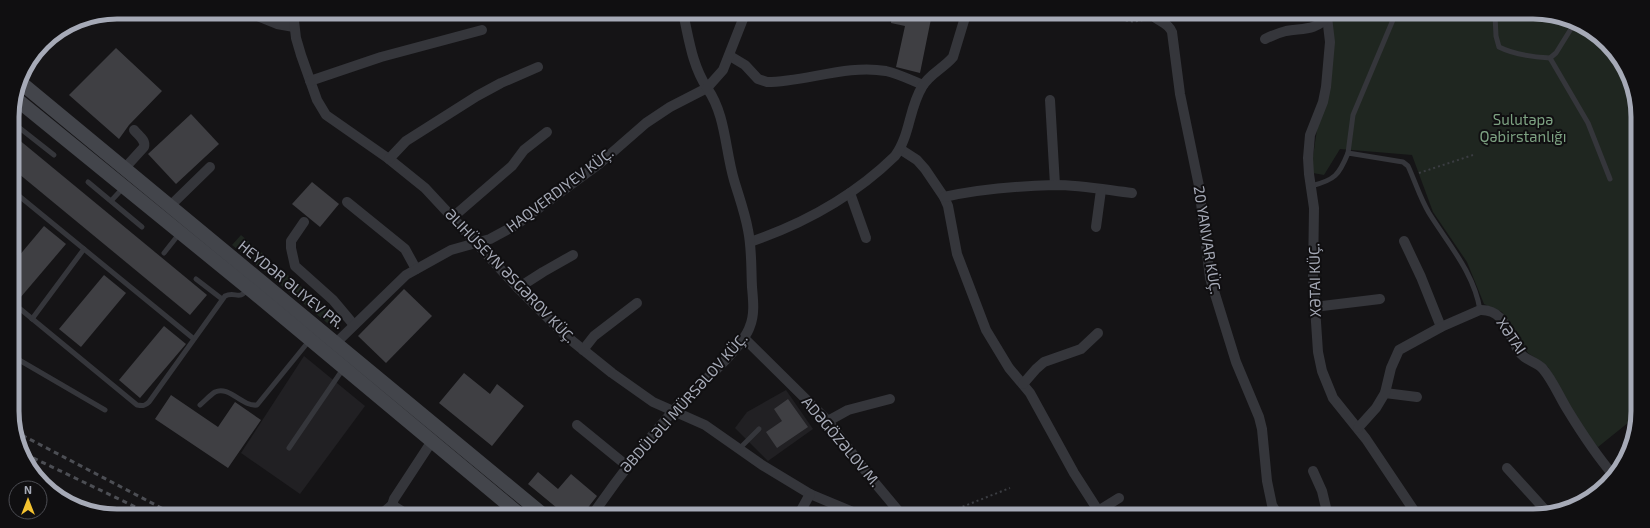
<svg xmlns="http://www.w3.org/2000/svg" width="1650" height="528" font-family="'Exo 2',sans-serif">
<style>
.built{fill:#212023}
.green{fill:#1f2620}
.building{fill:#3f3f43}
.lines{fill:none;stroke-linecap:round;stroke-linejoin:round}
.path{stroke:#3b3d42;stroke-width:2;stroke-dasharray:2 3;stroke-linecap:butt}
.lane{stroke:#35363b;stroke-width:5}
.street{stroke:#35363b;stroke-width:10}
.secondary{stroke:#43454b;stroke-width:14}
.rail{stroke:#4c4e54;stroke-width:3;stroke-dasharray:5 4;stroke-linecap:butt}
.labels{text-anchor:middle;stroke-width:4;stroke-linejoin:round;paint-order:stroke}
.park-label{font-size:15px;fill:#7da282;stroke:#100f11}
.street-label{font-size:15px;fill:#a6aab7;stroke:#100f11}
.rim{fill:none;stroke:#a6aab7;stroke-width:5}
</style>
<rect width="100%" height="100%" fill="#151416"/>
<g class="built">
<path d="M304 356 365 406 300 494 241 453Z"/>
<path d="M786 390 813 429 768 461 735 428 747 412Z"/>
</g>
<g class="green">
<path d="M1331 15 1560 16 1612 48 1636 97 1634 418 1598 447 1581 427 1548 367 1528 353 1502 312 1484 304 1467 262 1433 212 1412 155 1340 149 1324 175 1313 173V156L1320 110Z"/>
<path d="M241 235 339 319 332 327 232 245Z"/>
</g>
<g class="building">
<path d="M892 14H932L920 73 896 67 905 26 891 23Z"/>
<path d="M116 48 162 91 129 125 119 139 69 95Z"/>
<path d="M191 114 219 144 176 184 148 154Z"/>
<path d="M12 134 207 295 190 315 13 169Z"/>
<path d="M312 182 339 204 320 227 292 204Z"/>
<path d="M44 226 66 244 20 298 13 292V263Z"/>
<path d="M104 275 126 293 81 347 59 329Z"/>
<path d="M404 289 432 316 386 363 358 336Z"/>
<path d="M164 326 186 344 140 398 119 380Z"/>
<path d="M464 373 490 394 497 384 524 406 492 446 439 403Z"/>
<path d="M171 395 218 427 235 402 261 420 228 468 155 419Z"/>
<path d="M788 399 808 427 777 448 766 432 782 421 774 409Z"/>
<path d="M538 472 558 489 571 474 597 496 583 514 563 513 528 484Z"/>
</g>
<g class="lines">
<g class="path">
<path d="M1112 15C1121 21 1133 23 1143 20"/>
<path d="M1419 173 1473 155"/>
<path d="M944 514 1010 488"/>
</g>
<g class="lane">
<path d="M1495 15 1496 36 1499 47C1515 55 1532 57 1550 58L1556 53 1574 24"/>
<path d="M1550 58 1588 123 1610 179"/>
<path d="M12 122 54 155"/>
<path d="M1348 153 1353 115 1395 15"/>
<path d="M88 182 142 227"/>
<path d="M1311 186C1335 180 1339 175 1348 153L1403 162 1408 166C1415 181 1420 198 1429 213 1449 245 1474 273 1480 310"/>
<path d="M13 191 194 339"/>
<path d="M111 201 123 188"/>
<path d="M164 253 179 234"/>
<path d="M196 279 222 299"/>
<path d="M13 303 137 405C143 406 145 406 149 402L225 296C235 291 240 301 247 289"/>
<path d="M32 319 84 249"/>
<path d="M14 357 105 410"/>
<path d="M200 405C205 401 210 395 215 392 229 385 242 407 257 405L309 341"/>
<path d="M289 448 343 369"/>
<path d="M739 449 759 429"/>
</g>
<g class="street">
<path d="M248 12 277 24 294 27"/>
<path d="M293 12 296 38 301 55 317 100 326 115 389 159 425 188 518 288 566 336 612 373 653 402 705 425 762 465 810 494 858 514"/>
<path d="M1153 15C1158 22 1168 22 1172 32L1180 94 1199 186 1210 278 1236 362 1259 417 1262 429 1267 481 1272 505 1278 515"/>
<path d="M1327 17 1330 42 1326 87 1323 102 1310 135 1308 158 1309 174 1314 208 1313 277 1318 352 1322 371 1333 398 1366 439 1417 515"/>
<path d="M1265 39C1271 36 1278 33 1286 31 1302 28 1316 31 1327 17V15"/>
<path d="M730 56 745 65 758 79 767 82C805 82 847 64 886 71 899 74 911 80 923 85"/>
<path d="M310 81 381 57 482 30"/>
<path d="M1050 100 1055 185"/>
<path d="M900 149 917 160 925 169 944 197 948 206 957 254 986 330 1009 368 1030 393 1074 473 1101 515"/>
<path d="M389 159 406 141 477 96 501 83 538 67"/>
<path d="M124 169 144 147C146 140 139 136 134 130"/>
<path d="M850 193 866 238"/>
<path d="M944 197C980 189 1018 186 1055 185 1080 185 1107 190 1132 193"/>
<path d="M347 202 405 249 416 269"/>
<path d="M169 207 210 167"/>
<path d="M453 217 512 166 524 150 547 132"/>
<path d="M304 222 291 241V248L295 266 333 300 354 325"/>
<path d="M1096 227 1101 190"/>
<path d="M1404 241 1421 277 1441 327"/>
<path d="M750 242C803 224 855 195 895 156 910 136 909 108 922 87 929 74 944 68 953 57L966 14"/>
<path d="M518 288 543 272 573 255"/>
<path d="M1314 307 1380 299"/>
<path d="M744 338 828 421 870 477 901 514"/>
<path d="M336 343 406 275 451 250 490 239 516 225 599 164 646 123 670 107 707 88C692 65 689 39 683 13"/>
<path d="M583 350 594 336 637 303"/>
<path d="M1023 384 1036 369 1044 362 1081 349 1098 333"/>
<path d="M1385 393 1417 397"/>
<path d="M828 421 848 410 890 399"/>
<path d="M577 425 626 465"/>
<path d="M1358 428 1376 408 1385 393 1391 368 1399 350 1441 327 1480 310C1507 309 1508 338 1521 354 1527 361 1537 362 1543 369 1553 381 1559 396 1567 409 1581 432 1596 455 1614 476"/>
<path d="M1507 468 1548 513"/>
<path d="M1313 471 1322 491 1327 512"/>
<path d="M1098 511 1119 498"/>
<path d="M380 513 385 511 392 505"/>
<path d="M405 513 392 505 394 499 432 441"/>
<path d="M593 514C618 478 644 444 673 411 692 391 743 349 750 326 755 314 753 299 752 287 751 268 752 249 748 230 745 213 739 197 734 180 725 150 726 115 707 88L723 70 745 14"/>
<path d="M799 514 810 494"/>
<path d="M1308 515 1327 512 1336 515"/>
</g>
<g class="secondary">
<path d="M20 82 541 513"/>
<path d="M15 98 252 291 518 513"/>
</g>
<g class="rail">
<path d="M14 431 171 513"/>
<path d="M25 454 146 512"/>
</g>
</g>
<g class="labels">
<g class="park-label">
<text x="1523" y="125">Sulutəpə<tspan x="1523" dy="17">Qəbirstanlığı</tspan></text>
</g>
<g class="street-label">
<text transform="translate(560 190) rotate(-37)" y="5">HAQVERDIYEV KÜÇ.</text>
<text transform="translate(1207 240) rotate(81)" y="5">20 YANVAR KÜÇ.</text>
<text transform="translate(510 276) rotate(46)" y="5">ƏLIHÜSEYN ƏSGƏROV KÜÇ.</text>
<text transform="translate(1315 280) rotate(-91)" y="5">XƏTAI KÜÇ.</text>
<text transform="translate(291 285) rotate(39)" y="5">HEYDƏR ƏLIYEV PR.</text>
<text transform="translate(1511 336) rotate(56)" y="5">XƏTAI</text>
<text transform="translate(684 403) rotate(-48)" y="5">ƏBDÜLƏLI MÜRSƏLOV KÜÇ.</text>
<text transform="translate(841 442) rotate(50)" y="5">ADƏGÖZƏLOV M.</text>
</g>
</g>
<path d="M0 0H1650V528H0ZM117 19H1533A98 98 0 0 1 1631 117V411A98 98 0 0 1 1533 509H117A98 98 0 0 1 19 411V117A98 98 0 0 1 117 19Z" fill="#100f11" fill-rule="evenodd"/>
<path class="rim" d="M117 19H1533A98 98 0 0 1 1631 117V411A98 98 0 0 1 1533 509H117A98 98 0 0 1 19 411V117A98 98 0 0 1 117 19Z"/>
<g transform="translate(28 500)"><circle r="19" fill="#100f11" stroke="#4c4d53"/>
<path d="M0-3L7 15L0 10L-7 15Z" fill="#f4c22f"/>
<text y="-6" font-size="11" font-weight="bold" text-anchor="middle" fill="#a6aab7">N</text>
</g>
</svg>
